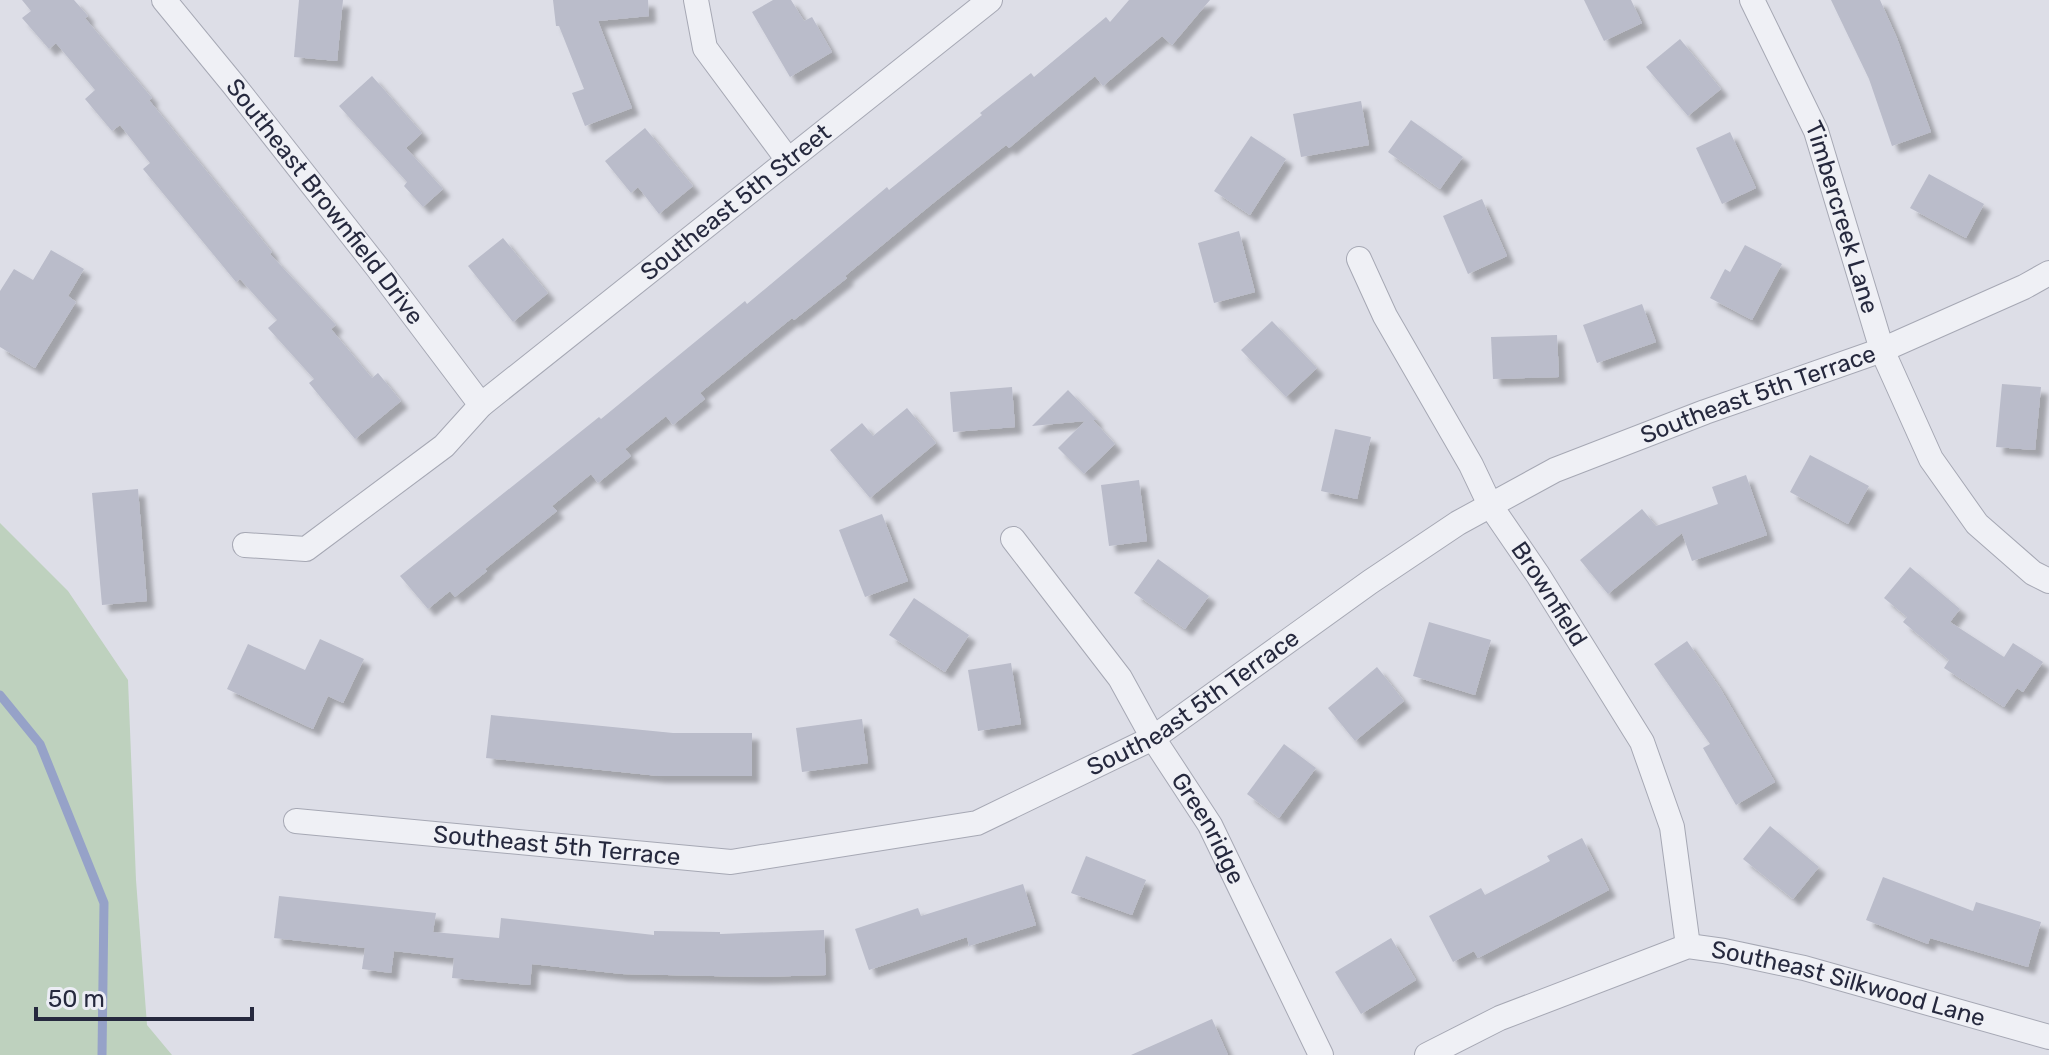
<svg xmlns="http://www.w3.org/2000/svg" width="2049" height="1055" font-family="Rubik,sans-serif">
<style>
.green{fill:#bed1be}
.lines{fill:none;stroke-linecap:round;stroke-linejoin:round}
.stream{stroke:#96a2c8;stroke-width:9}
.building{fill:#babcca;filter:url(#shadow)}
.street-casing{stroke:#a6a8b4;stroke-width:26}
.street{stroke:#eff0f5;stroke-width:24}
.labels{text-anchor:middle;stroke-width:8;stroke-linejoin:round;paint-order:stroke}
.street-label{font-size:24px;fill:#26293e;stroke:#ecedf5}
</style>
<defs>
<filter id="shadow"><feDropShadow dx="7" dy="7" stdDeviation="2" flood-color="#0004"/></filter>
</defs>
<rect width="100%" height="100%" fill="#dddee7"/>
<path class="green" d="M0 523 68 591 128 680 136 880 147 1025 172 1055H0Z"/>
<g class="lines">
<path class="stream" d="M0 695 40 744 104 903 102 1055"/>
</g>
<g class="building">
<path d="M22 0H74L88 16 85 18 152 98 149 100 272 252 270 254 336 325 331 329 372 378 378 373 401 401 355 439 309 383 314 379 268 328 277 320 240 279 236 282 143 169 150 163 120 125 112 131 85 99 95 90 56 43 49 49 22 18 31 11Z"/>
<path d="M299 0H343L337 61 294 57Z"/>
<path d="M553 0H648L649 16 598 21 632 108 585 126 572 93 584 89 559 26H556Z"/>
<path d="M773 0H791L804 21 812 17 832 52 790 77 752 12Z"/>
<path d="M1129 0H1210L1172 45 1162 36 1103 86 1095 76 1009 148 1006 145 932 204 845 276 847 278 794 320 792 318 700 393 705 399 673 425 666 416 625 449 631 456 598 483 591 474 552 506 557 511 485 569 487 571 455 597 450 591 428 609 400 576 599 417 601 419 745 301 747 304 887 187 889 190 982 115 980 113 1031 73 1034 77 1106 17 1110 22Z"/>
<path d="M1584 0H1631L1642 23 1604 41Z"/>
<path d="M1831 0H1880L1897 38 1931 132 1892 146 1869 79Z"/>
<path d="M1680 39 1721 89 1688 116 1646 67Z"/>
<path d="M372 76 422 133 406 148 443 189 423 207 404 186 407 182 339 106Z"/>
<path d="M1361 101 1369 145 1301 157 1293 114Z"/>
<path d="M1411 120 1463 157 1440 189 1388 152Z"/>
<path d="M645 128 693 186 659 214 638 187 631 193 605 161Z"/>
<path d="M1730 132 1756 188 1722 204 1696 148Z"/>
<path d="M1251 136 1286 159 1250 215 1214 191Z"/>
<path d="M1929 174 1984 204 1966 238 1910 208Z"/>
<path d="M1482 199 1507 256 1468 274 1443 216Z"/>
<path d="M1239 231 1255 292 1214 303 1198 243Z"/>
<path d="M503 238 548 293 513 322 468 266Z"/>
<path d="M1745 245 1782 264 1752 320 1710 298 1725 269 1730 272Z"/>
<path d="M51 250 84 269 68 296 76 302 35 368 0 347V291L14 269 33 280Z"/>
<path d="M1642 304 1656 342 1597 363 1583 325Z"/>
<path d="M1272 321 1317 368 1286 397 1241 350Z"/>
<path d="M1557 335 1559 377 1493 379 1491 337Z"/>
<path d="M2002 384 2041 387 2035 450 1996 447Z"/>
<path d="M1012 387 1015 427 953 432 950 392Z"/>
<path d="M1068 390 1097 420H1093L1115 444 1084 474 1058 448 1085 421 1032 426Z"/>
<path d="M907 408 936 443 870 498 830 450 862 423 873 436Z"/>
<path d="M1335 429 1371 437 1357 499 1321 491Z"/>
<path d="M1810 455 1869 486 1848 524 1790 492Z"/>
<path d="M1746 475 1767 535 1692 561 1682 533 1608 594 1580 560 1642 509 1656 526 1718 504 1712 487Z"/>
<path d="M1139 480 1147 541 1109 546 1101 485Z"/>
<path d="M138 489 147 601 102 605 92 493Z"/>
<path d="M882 514 908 581 865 597 839 530Z"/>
<path d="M1158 559 1209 596 1185 629 1134 593Z"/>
<path d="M1910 567 1960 609 1950 622 2004 657 2013 643 2043 662 2023 692 2017 688 2004 707 1944 668 1949 660 1903 622 1907 617 1884 598Z"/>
<path d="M914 598 969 635 945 672 889 635Z"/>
<path d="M1429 622 1491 640 1475 695 1413 676Z"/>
<path d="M320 639 364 659 343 703 328 696 313 729 227 689 248 644 305 670Z"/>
<path d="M1687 641 1720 688 1775 782 1736 805 1703 748 1710 744 1654 664Z"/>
<path d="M1011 663 1021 724 978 731 968 670Z"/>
<path d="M1377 667 1404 701 1355 741 1328 708Z"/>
<path d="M491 715 673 733H752V776H659L486 758Z"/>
<path d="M862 719 868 763 802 772 796 728Z"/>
<path d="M1284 744 1316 768 1279 818 1247 794Z"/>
<path d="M1770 826 1819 867 1793 899 1743 859Z"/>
<path d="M1582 838 1609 890 1478 958 1474 951 1453 962 1429 916 1481 888 1485 895 1550 861 1547 856Z"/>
<path d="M1086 856 1146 880 1132 915 1071 893Z"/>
<path d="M1883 877 1973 911 1976 902 2041 922 2028 967 1930 938 1928 944 1866 920Z"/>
<path d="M1023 884 1036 925 969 946 967 937 869 970 855 929 918 908 921 916Z"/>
<path d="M279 896 436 913 433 932 499 938 501 918 654 935V931L720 932V934L824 930 826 975 758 977 622 974 532 964 530 985 452 978 454 958 394 951 391 973 362 969 365 948 274 938Z"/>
<path d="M1391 938 1416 980 1361 1014 1335 972Z"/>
<path d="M1212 1019 1228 1055H1131Z"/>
</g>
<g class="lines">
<g class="street-casing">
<g id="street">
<path id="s1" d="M164 0 233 84 377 267 481 405"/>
<path d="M696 0 705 48 788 160"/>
<path id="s2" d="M1752 0 1816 131 1882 350 1931 459 1977 524 2033 573 2049 581"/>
<path id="s3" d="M1359 259 1385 316 1471 465 1490 505 1538 575 1642 742 1672 827 1688 946"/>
<path id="s4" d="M1013 539 1120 678 1153 738 1210 825 1321 1055"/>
<path id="s5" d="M245 545 306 549 444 446 481 405 990 0"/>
<path id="s6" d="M296 821 731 862 977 823 1153 738 1370 582 1458 523 1555 470 1705 412 1882 350 2024 287 2049 273"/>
<path id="s7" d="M1427 1055 1500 1018 1688 946 1724 951 1804 968 2049 1037"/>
</g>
</g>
<use href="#street" class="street"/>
</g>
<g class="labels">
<g class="street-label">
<text dy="8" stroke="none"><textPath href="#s1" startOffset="258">Southeast Brownfield Drive</textPath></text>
<text dy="8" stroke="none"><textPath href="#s5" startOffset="614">Southeast 5th Street</textPath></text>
<text dy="8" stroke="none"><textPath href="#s2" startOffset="236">Timbercreek Lane</textPath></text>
<text dy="8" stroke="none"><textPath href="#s6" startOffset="1582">Southeast 5th Terrace</textPath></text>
<text dy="8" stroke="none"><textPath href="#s3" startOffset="386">Brownfield</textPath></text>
<text dy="8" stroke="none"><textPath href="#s6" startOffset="934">Southeast 5th Terrace</textPath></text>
<text dy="8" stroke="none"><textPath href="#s4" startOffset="350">Greenridge</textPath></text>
<text dy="8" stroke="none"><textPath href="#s6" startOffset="262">Southeast 5th Terrace</textPath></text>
<text dy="8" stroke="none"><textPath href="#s7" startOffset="448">Southeast Silkwood Lane</textPath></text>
</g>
</g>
<path d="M36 1007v12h216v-12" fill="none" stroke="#26293e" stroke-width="4"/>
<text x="48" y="1007" font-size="24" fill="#26293e" stroke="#ecedf5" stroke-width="6" paint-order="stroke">50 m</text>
</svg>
